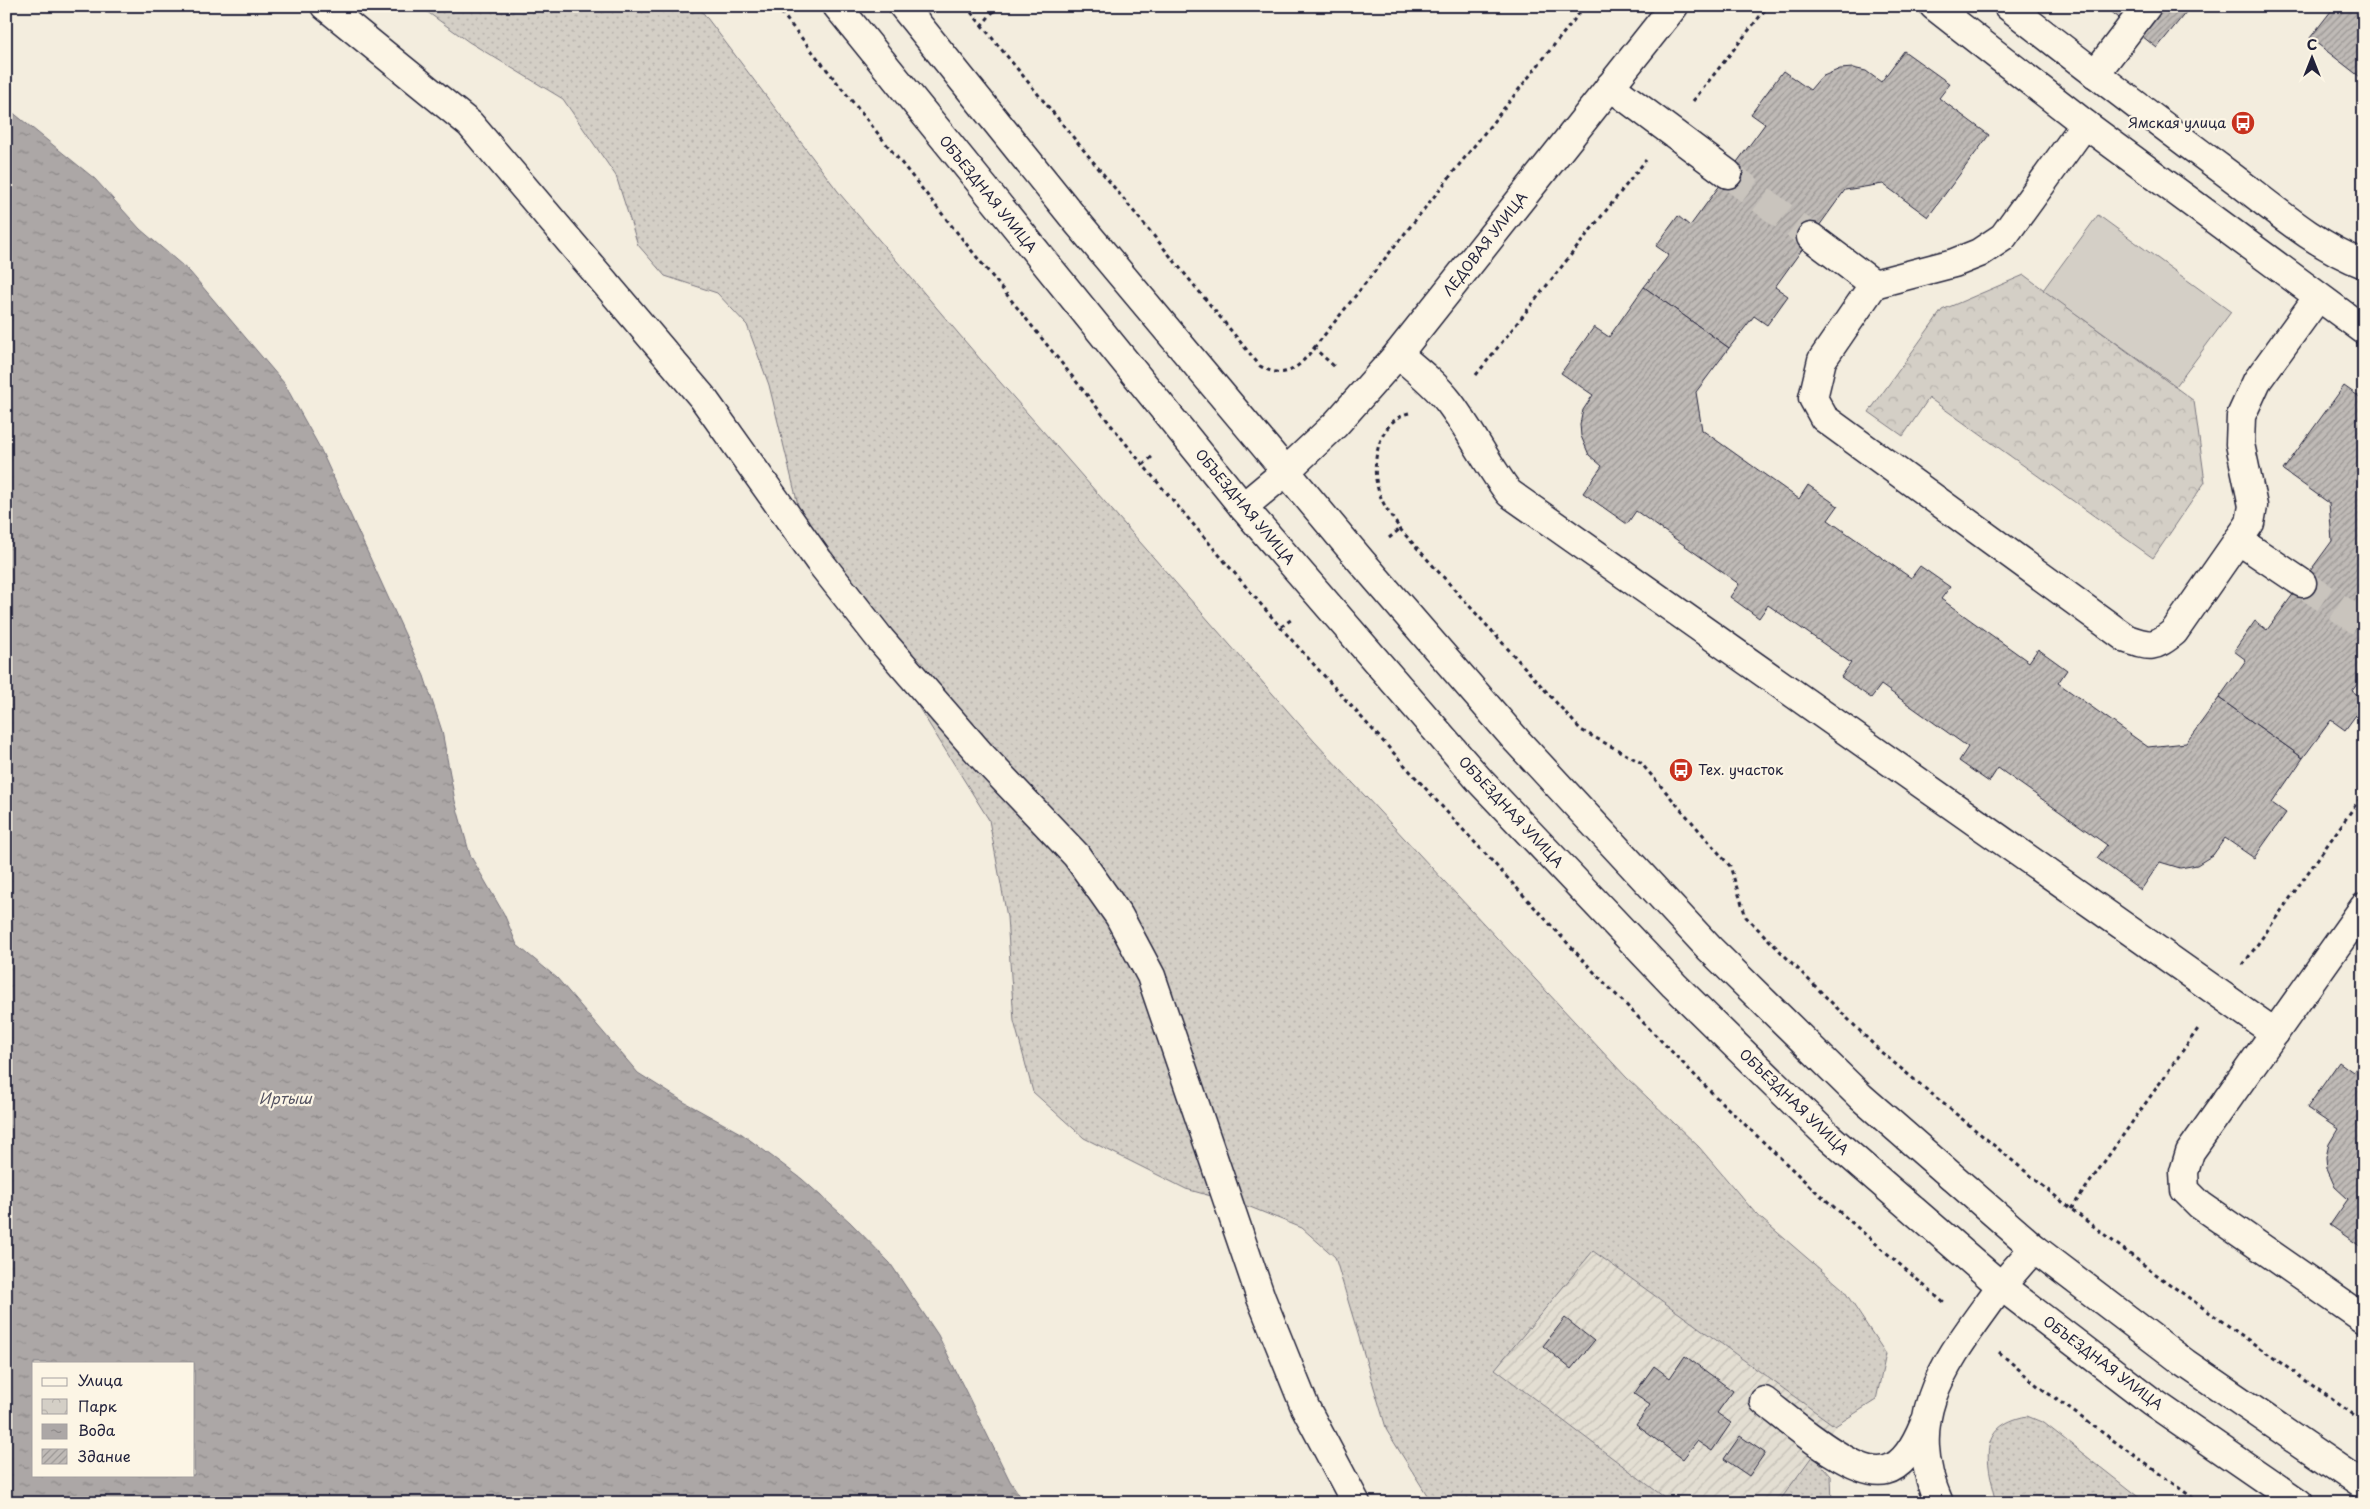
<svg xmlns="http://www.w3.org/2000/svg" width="2370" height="1509" font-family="'Playpen Sans',sans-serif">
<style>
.industrial{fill:url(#industrial-furrows)}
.grass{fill:url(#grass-dots);stroke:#7b7880}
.park{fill:url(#park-crowns);stroke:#7b7880}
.pitch{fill:#d4cfc6;stroke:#7b7880}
.water{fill:url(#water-ripples);stroke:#75727b;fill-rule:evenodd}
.building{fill:url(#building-hatch);stroke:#22223b}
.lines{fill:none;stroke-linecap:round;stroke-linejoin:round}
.minor-tunnel{stroke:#c9c4bd;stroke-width:28;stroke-dasharray:28 14;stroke-linecap:butt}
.minor-casing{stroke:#22223b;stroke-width:31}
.major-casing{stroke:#22223b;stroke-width:31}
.path{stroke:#22223b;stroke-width:3;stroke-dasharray:4 4;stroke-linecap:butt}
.minor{stroke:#fcf5e5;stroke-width:28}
.major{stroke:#fcf5e5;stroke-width:28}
.labels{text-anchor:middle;stroke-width:4.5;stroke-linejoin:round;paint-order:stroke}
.poi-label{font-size:14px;fill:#22223b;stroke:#fcf5e5;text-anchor:end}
.street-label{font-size:14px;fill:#22223b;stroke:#fcf5e5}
.water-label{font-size:15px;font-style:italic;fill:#525160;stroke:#fcf5e5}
</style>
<defs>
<pattern id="industrial-furrows" width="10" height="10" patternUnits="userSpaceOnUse" patternTransform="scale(1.25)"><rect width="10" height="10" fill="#e3ded2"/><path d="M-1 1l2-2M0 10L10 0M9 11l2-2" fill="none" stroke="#c2beb5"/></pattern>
<pattern id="grass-dots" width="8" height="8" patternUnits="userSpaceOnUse" patternTransform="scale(1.25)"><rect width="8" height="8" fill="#d4cfc6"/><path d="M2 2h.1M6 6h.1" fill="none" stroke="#b6b1ab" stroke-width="1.8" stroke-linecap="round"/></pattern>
<pattern id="park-crowns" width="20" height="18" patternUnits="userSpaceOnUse" patternTransform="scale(1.25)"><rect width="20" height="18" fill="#d4cfc6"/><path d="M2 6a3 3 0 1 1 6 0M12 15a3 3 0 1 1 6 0" fill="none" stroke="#b6b1ab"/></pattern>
<pattern id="water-ripples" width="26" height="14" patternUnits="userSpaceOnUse" patternTransform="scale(1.25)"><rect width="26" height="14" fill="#aca7a6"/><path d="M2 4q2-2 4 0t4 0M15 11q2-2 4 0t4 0" fill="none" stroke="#8c8888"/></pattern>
<pattern id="building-hatch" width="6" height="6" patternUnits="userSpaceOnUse" patternTransform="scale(1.25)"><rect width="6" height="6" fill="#bfbab6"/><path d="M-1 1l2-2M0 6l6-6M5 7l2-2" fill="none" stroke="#9b9795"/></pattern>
</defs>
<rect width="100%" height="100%" fill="#f3edde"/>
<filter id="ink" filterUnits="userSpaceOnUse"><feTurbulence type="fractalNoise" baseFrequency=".02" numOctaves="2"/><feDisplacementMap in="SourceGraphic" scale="10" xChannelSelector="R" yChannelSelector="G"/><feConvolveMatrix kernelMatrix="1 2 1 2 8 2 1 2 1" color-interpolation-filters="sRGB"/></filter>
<g filter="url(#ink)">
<path class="industrial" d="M1593 1251 1835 1426 1778 1503H1672L1495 1369Z"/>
<g class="grass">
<path d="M419 6H698L840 194 986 366 1314 741 1626 1077 1699 1147 1756 1214 1843 1289 1886 1354 1876 1400 1835 1426 1593 1251 1495 1369 1672 1503H1432L1387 1431 1335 1257 1302 1228 1250 1207 1186 1189 1084 1138 1033 1092 1014 1021 1007 917 989 820 886 655 799 509 769 385 747 325 717 293 665 276 638 245 616 176 563 99 469 42Z"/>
<path d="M2027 1416 2044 1423 2146 1503H1997C1987 1463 1975 1426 2027 1416Z"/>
<path d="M1813 1455 1831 1476 1832 1503H1778Z"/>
</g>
<path class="park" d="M2024 275 2194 401 2205 482 2153 558 1929 398 1903 436 1869 412 1942 310Z"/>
<path class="pitch" d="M2098 215 2231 312 2176 386 2043 290Z"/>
<path class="water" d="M6 107 95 179 140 229 190 272 284 383 320 448 424 676 442 731 455 801 470 855 504 914 517 945 557 978 638 1073 684 1102 742 1134 802 1179 850 1222 890 1263 938 1335 1010 1481 1025 1503H6ZM34 1363H194V1475H34Z"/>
<g class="building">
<path d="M2104 6H2191L2157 48Z"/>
<path d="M2335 6 2364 8V80L2310 38Z"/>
<path d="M1904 51 1950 84 1939 98 1989 135 1928 217 1883 184 1845 190 1775 287 1788 296 1767 325 1754 316 1729 348 1644 287 1669 255 1656 246 1678 216 1690 226 1765 124 1751 114 1783 71 1810 90 1821 77 1840 69 1853 68 1866 71 1881 82Z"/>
<path d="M1644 287 1729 348 1696 392 1702 430 1799 499 1808 485 1838 506 1828 520 1911 578 1920 566 1950 587 1941 599 2029 662 2038 649 2067 670 2058 683 2148 747 2186 743 2219 698 2303 758 2272 803 2286 813 2254 858 2225 838 2213 855 2197 865 2180 868 2160 862 2141 890 2097 858 2107 845 1998 768 1989 782 1959 761 1968 747 1881 685 1871 698 1841 677 1851 663 1768 605 1759 618 1730 597 1739 584 1636 511 1627 524 1583 493 1602 466 1589 455 1581 436 1580 424 1583 410 1593 395 1561 373 1594 327 1609 337Z"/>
<path d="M2344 386 2364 400V675L2352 691 2364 699V704L2345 730 2331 720 2303 758 2219 698 2246 660 2234 651 2255 621 2267 630 2332 541 2329 503 2283 470Z"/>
<path d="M2364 1058V1249L2330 1225 2348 1199 2335 1187 2327 1169 2326 1157 2329 1144 2338 1129 2307 1108 2339 1062 2353 1072Z"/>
<path d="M1565 1318 1594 1341 1571 1369 1543 1346Z"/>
<path d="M1685 1356 1733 1391 1717 1413 1731 1423 1712 1451 1697 1441 1683 1459 1636 1425 1650 1405 1634 1394 1654 1366 1670 1378Z"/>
<path d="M1740 1436 1765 1453 1749 1476 1724 1459Z"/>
</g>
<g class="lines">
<g class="minor-tunnel">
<path d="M1728 174 1811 237"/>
<path d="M2302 583 2364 625"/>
</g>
<g class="minor-casing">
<g id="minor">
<path d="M325 6 470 124 703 398 819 561 881 640 981 755 1076 855 1119 916 1151 976 1261 1298 1305 1407 1356 1503"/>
<path d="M1934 6 2085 124 2364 330"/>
<path d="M2008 6C2081 63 2154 119 2228 174 2271 206 2314 245 2364 264"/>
<path d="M2095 74 2147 6"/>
<path d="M1610 86 1728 174"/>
<path d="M2085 124 2003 237 1979 253 1954 263 1874 284 1822 360 1813 398 1824 418 2127 639C2151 647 2154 648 2174 632L2250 523 2253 506 2240 444 2241 416 2257 381 2318 297"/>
<path d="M1811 237 1874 284"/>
<path d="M1398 354C1416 369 1435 384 1449 402 1471 431 1487 464 1509 493L2275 1033"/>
<path d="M1285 472 1335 425 1398 354 1674 6"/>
<path d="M2238 540 2302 583"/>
<path d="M2364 907 2190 1152 2184 1172 2185 1190 2200 1205 2364 1319"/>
<path d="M1764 1401C1789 1420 1855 1479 1886 1470 1905 1465 1917 1441 1924 1424"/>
<path d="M1939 1503C1899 1411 1951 1357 2001 1286"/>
</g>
</g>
<g class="major-casing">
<g id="major">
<path d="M837 6 1243 507 1481 782 1674 985 1829 1137 2001 1286 2151 1401 2299 1503"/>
<path d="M903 6 1077 222 1361 561 1517 741 1710 949 1861 1097 2034 1248 2185 1363 2364 1486"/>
<path d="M1243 507 1285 472"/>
<path d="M2001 1286 2034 1248"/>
</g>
</g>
<g class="path">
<path d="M776 6 1143 465 1281 628 1445 810 1594 972 1718 1099 1811 1187 1944 1303"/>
<path d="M966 6 1260 366C1286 381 1298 368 1314 348L1335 367"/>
<path d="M981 26 998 6"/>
<path d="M1693 101 1768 6"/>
<path d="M1314 348 1585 6"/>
<path d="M1476 375 1646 160"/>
<path d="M1409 413C1377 421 1369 468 1380 495 1384 507 1393 518 1400 529L1581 730 1640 762 1730 866 1746 917 1881 1052 2071 1209 2161 1278 2364 1422"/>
<path d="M1143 465 1153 456"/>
<path d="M1389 538 1400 529"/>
<path d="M1281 627 1292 619"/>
<path d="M2243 965 2364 793"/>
<path d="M2071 1209 2200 1026"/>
<path d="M1999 1352 2038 1386 2200 1503"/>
</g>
<use href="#minor" class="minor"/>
<use href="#major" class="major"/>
</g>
</g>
<defs>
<g id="bus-disc" transform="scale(1.25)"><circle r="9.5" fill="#c8321e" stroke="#fcf5e5"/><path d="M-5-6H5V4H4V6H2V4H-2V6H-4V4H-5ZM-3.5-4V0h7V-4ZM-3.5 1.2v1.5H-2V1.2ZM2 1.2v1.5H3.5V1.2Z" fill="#fff"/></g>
</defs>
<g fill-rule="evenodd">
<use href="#bus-disc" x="2243" y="123"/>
<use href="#bus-disc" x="1681" y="770"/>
</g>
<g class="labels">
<g class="poi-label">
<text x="2226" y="128">Ямская улица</text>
<text x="1698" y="775" text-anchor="start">Тех. участок</text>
</g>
<g class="street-label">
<text transform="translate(988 194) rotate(51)" y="5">ОБЪЕЗДНАЯ УЛИЦА</text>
<text transform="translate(1485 244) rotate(-52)" y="5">ЛЕДОВАЯ УЛИЦА</text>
<text transform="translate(1245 507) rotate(50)" y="5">ОБЪЕЗДНАЯ УЛИЦА</text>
<text transform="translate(1511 812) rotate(47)" y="5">ОБЪЕЗДНАЯ УЛИЦА</text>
<text transform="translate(1794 1102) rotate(44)" y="5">ОБЪЕЗДНАЯ УЛИЦА</text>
<text transform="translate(2103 1363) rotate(37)" y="5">ОБЪЕЗДНАЯ УЛИЦА</text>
</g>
<g class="water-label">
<text x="285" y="1104">Иртыш</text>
</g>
</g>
<rect width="2370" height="1509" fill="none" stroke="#fcf5e5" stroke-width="25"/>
<rect x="12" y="12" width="2345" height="1484" fill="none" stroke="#22223b" stroke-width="2" filter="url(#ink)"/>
<rect x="32" y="1362" width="162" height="115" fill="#fcf5e5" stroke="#a5a1a1"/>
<rect x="42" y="1378" width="25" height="8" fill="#fcf5e5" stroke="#a5a1a1"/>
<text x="78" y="1386" font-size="15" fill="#22223b">Улица</text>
<rect x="42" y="1399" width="25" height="15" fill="url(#park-crowns)" stroke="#a5a1a1"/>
<text x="78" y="1412" font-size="15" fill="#22223b">Парк</text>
<rect x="42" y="1424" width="25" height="15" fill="url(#water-ripples)" stroke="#a5a1a1"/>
<text x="78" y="1436" font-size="15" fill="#22223b">Вода</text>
<rect x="42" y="1449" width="25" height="15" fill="url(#building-hatch)" stroke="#a5a1a1"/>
<text x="78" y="1462" font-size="15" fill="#22223b">Здание</text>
<g transform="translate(2312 58)" stroke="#fcf5e5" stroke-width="4" paint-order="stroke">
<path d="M0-4L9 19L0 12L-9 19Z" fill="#22223b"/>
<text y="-8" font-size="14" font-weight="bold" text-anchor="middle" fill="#22223b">С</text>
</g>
</svg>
